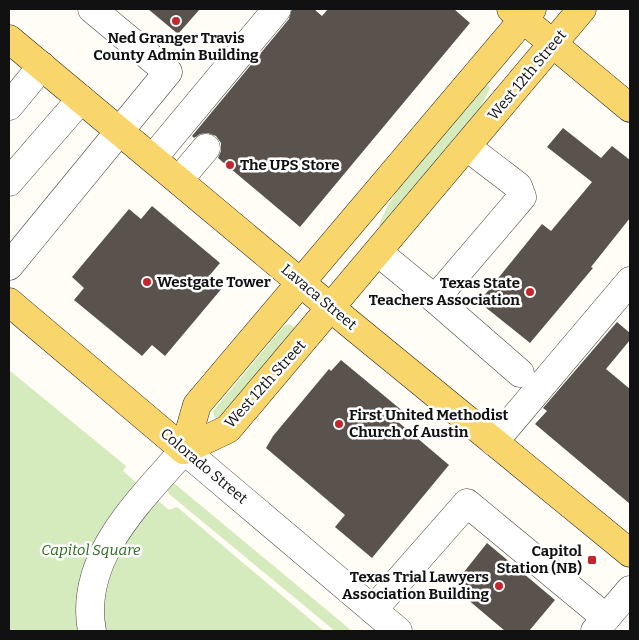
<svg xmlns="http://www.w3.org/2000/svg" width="639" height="640" font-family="Bitter,serif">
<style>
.green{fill:#d5ebbd}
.building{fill:#5a524d}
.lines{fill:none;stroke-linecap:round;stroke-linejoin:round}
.minor-casing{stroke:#444;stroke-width:29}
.major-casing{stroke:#222;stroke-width:29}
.minor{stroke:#fff;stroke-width:28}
.major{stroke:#f9d66b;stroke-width:28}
.poi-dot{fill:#c4262e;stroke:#fff;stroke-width:2}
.labels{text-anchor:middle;stroke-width:5;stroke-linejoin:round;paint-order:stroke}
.poi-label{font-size:15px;font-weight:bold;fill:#111;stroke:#fff;text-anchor:start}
.street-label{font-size:15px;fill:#111;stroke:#fff}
.park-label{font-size:15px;font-style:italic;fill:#2f6b1f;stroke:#fff}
</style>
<rect width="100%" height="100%" fill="#fffdf5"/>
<g class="green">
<path d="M487 85 490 88 478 113 384 230 379 225C399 175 451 126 487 85Z"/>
<path d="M289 324 295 328 218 420 215 419 213 411 284 326Z"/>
<path d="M9 370 126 466 123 471 169 510 177 507 324 631H9Z"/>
<path d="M169 479 352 631H335L169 494 165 485Z"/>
</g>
<g class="building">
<path d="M148 9H200L178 34Z"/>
<path d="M292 9H314L322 16 328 9H454L470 23 300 227 218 158 221 151V143L216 136 208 133 200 134 194 138 192 136 289 19Z"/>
<path d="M563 128 601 158 612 146 630 160V218L591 267 593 268 530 343 479 302 542 224 551 231 592 182 547 147Z"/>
<path d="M152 206 220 263 209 276 223 287 165 356 152 345 142 356 74 300 84 288 72 277 129 209 141 219Z"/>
<path d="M617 322 630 333V340L606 369 630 389V504L535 424 547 411 543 408Z"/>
<path d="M341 360 405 413 397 421 449 465 372 558 335 527 345 515 266 448 273 436 329 369 331 371Z"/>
<path d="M487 543 555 600 529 631H505L460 593 464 589 456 582Z"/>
</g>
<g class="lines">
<g class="minor-casing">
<g id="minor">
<path d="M9 106 42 66"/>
<path d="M153 158 277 9"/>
<path d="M179 180 206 148"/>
<path d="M9 182 81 99"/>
<path d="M379 253 435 299 522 197 518 186 467 147"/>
<path d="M9 266 168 72 92 9"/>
<path d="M435 299 520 373"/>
<path d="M494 442 630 281"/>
<path d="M373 610 467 503 606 618"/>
<path d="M92 631C78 557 141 500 184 450L398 631"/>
<path d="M595 631 630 590"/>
</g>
</g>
<g class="major-casing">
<g id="major">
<path d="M511 9 630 108"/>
<path d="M9 39 349 323 630 553"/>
<path d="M9 302 184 450"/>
<path d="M184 450 228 429 582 9"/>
<path d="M184 450 197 405 532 9"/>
</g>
</g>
<use href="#minor" class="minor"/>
<use href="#major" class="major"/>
</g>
<g class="poi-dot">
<circle cx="176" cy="21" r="5"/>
<circle cx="230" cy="165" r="5"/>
<circle cx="147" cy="282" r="5"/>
<circle cx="530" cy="292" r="5"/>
<circle cx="339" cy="424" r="5"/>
<rect x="587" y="555" width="10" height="10" rx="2.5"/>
<circle cx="499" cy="586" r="5"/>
</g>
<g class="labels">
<g class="poi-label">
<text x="176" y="43" text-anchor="middle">Ned Granger Travis<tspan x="176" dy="17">County Admin Building</tspan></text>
<text x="240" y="170">The UPS Store</text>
<text x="157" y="287">Westgate Tower</text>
<text x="520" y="288" text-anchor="end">Texas State<tspan x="520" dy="17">Teachers Association</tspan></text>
<text x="349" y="420">First United Methodist<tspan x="349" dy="17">Church of Austin</tspan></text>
<text x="582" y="556" text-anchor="end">Capitol<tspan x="582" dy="17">Station (NB)</tspan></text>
<text x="489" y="582" text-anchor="end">Texas Trial Lawyers<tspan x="489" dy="17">Association Building</tspan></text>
</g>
<g class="street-label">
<text transform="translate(527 75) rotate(-50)" y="5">West 12th Street</text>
<text transform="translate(319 297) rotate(40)" y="5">Lavaca Street</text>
<text transform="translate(265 384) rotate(-48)" y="5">West 12th Street</text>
<text transform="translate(204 466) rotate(40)" y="5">Colorado Street</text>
</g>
<g class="park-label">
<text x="91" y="555">Capitol Square</text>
</g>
</g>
<rect width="639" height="640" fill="none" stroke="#111111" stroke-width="20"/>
</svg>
